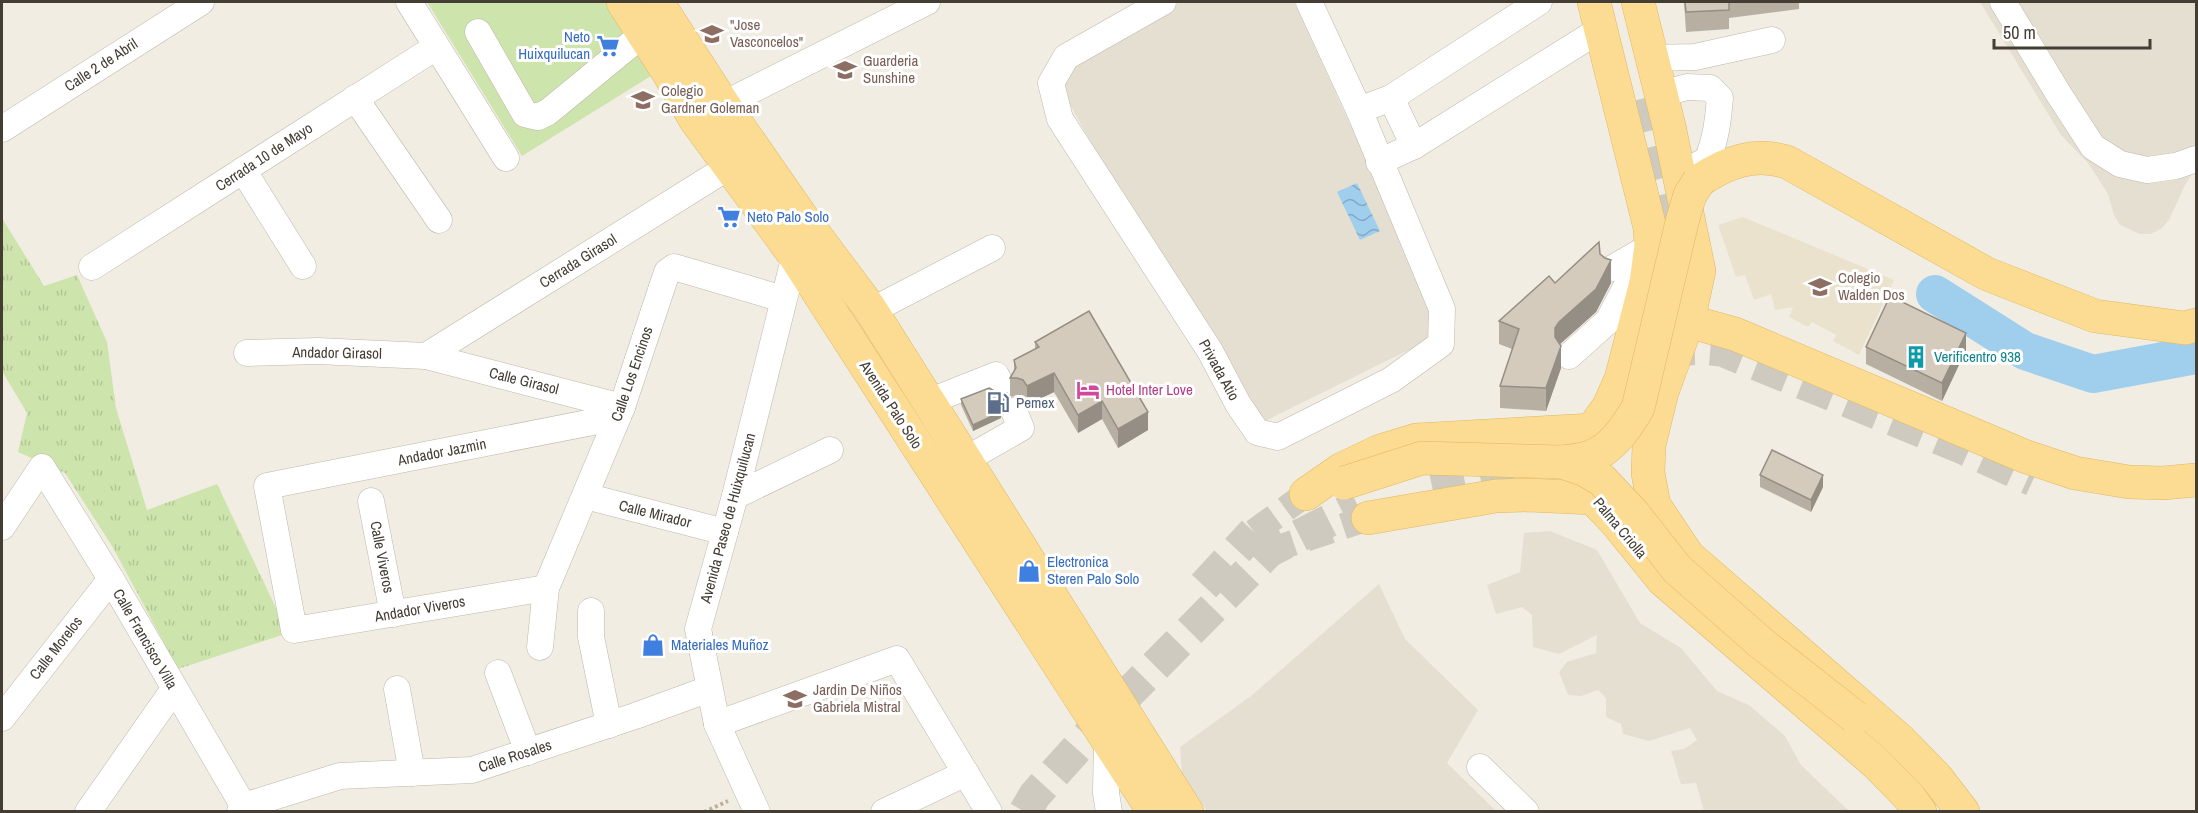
<svg xmlns="http://www.w3.org/2000/svg" width="2198" height="813" font-family="'Archivo Narrow',sans-serif">
<style>
.residential{fill:#e5dfd2}
.education{fill:#eae2cd}
.grass{fill:url(#grass-tufts)}
.pitch{fill:#cde5ac}
.water{fill:url(#water-waves)}
.lines{fill:none;stroke-linecap:round;stroke-linejoin:round}
.river{stroke:#a0cfee;stroke-width:38}
.minor-tunnel{stroke:#cecac0;stroke-width:26;stroke-dasharray:26 13;stroke-linecap:butt}
.major-tunnel{stroke:#cecac0;stroke-width:33;stroke-dasharray:33 16;stroke-linecap:butt}
.minor-casing{stroke:#bfb7a9;stroke-width:27}
.major-casing{stroke:#e0b863;stroke-width:34}
.path{stroke:#beb098;stroke-width:4;stroke-dasharray:3 3;stroke-linecap:butt}
.minor{stroke:#fff;stroke-width:26}
.major{stroke:#fbdc92;stroke-width:33}
.major-bridge-casing{stroke:#e0b863;stroke-width:34;stroke-linecap:butt}
.major-bridge{stroke:#fbdc92;stroke-width:33}
.wall{fill:#b7afa2}
.shaded-wall{fill:#958e84}
.building{fill:#d5cbbc;stroke:#958e84;stroke-width:1.5}
.labels{text-anchor:middle;stroke-width:6;stroke-linejoin:round;paint-order:stroke}
.education-label{font-size:15px;fill:#785e54;stroke:#fff;text-anchor:start}
.shop-label{font-size:15px;fill:#366cbe;stroke:#fff;text-anchor:start}
.street-label{font-size:15px;fill:#433d34;stroke:#fff}
.culture-label{font-size:15px;fill:#0d838f;stroke:#fff;text-anchor:start}
.hotel-label{font-size:15px;fill:#b23c85;stroke:#fff;text-anchor:start}
.service-label{font-size:15px;fill:#4e5e75;stroke:#fff;text-anchor:start}
</style>
<defs>
<pattern id="grass-tufts" width="24" height="20" patternUnits="userSpaceOnUse" patternTransform="scale(1.5)"><rect width="24" height="20" fill="#cde5ac"/><path d="M3 7l-1-3M5 7V3M7 7l1-3M15 17l-1-3M17 17v-4M19 17l1-3" fill="none" stroke="#b1c595"/></pattern>
<pattern id="water-waves" width="16" height="10" patternUnits="userSpaceOnUse" patternTransform="scale(1.5)"><rect width="16" height="10" fill="#a0cfee"/><path d="M0 5q4-4 8 0t8 0" fill="none" stroke="#84a9c2"/></pattern>
</defs>
<rect width="100%" height="100%" fill="#f1ede3"/>
<g class="residential">
<path d="M1181 2H1294L1433 306V338L1261 423 1099 157 1063 92 1067 65Z"/>
<path d="M1980 2H2196V172L2192 174 2184 187 2169 220 2161 229 2151 234H2140L2120 225 2114 215 2108 194 2088 163 2061 135Z"/>
<path d="M1550 531 1597 550 1640 623 1681 648 1717 691 1749 705 1785 736 1801 765 1849 811H1704L1696 783 1681 784 1671 751 1684 749 1697 740 1690 728 1649 741 1623 734 1621 724 1606 717V698L1598 690 1581 696 1568 695 1559 672 1567 662 1596 653 1597 635 1559 654 1533 647 1532 615 1522 607 1496 614 1487 585 1520 572 1524 533Z"/>
<path d="M1379 584 1405 639 1478 710 1447 763 1496 811H1207L1182 775 1180 747 1251 696Z"/>
</g>
<path class="education" d="M1743 217 1894 280 1859 355 1833 341 1836 335 1812 322 1808 327 1789 317 1793 307 1775 310 1771 294 1754 300 1745 275 1736 277 1718 225Z"/>
<path class="grass" d="M2 218 44 286 77 275 107 342 116 408 147 510 217 484 288 633 178 669 112 546 65 473 18 452 27 413 2 371Z"/>
<path class="pitch" d="M427 2H606L651 76 522 156Z"/>
<path class="water" d="M1357 183 1380 231 1360 240 1337 192Z"/>
<g class="lines">
<path class="river" d="M1935 294 2025 351 2093 374 2196 355"/>
<g class="minor-tunnel">
<path d="M1254 532 1306 494"/>
<path d="M1269 551 1368 518"/>
</g>
<g class="major-tunnel">
<path d="M1641 99 1680 254"/>
<path d="M1663 357C1685 346 1699 348 1722 350L1963 448 2033 480"/>
<path d="M1432 486 1524 466"/>
<path d="M1204 586 1254 532"/>
<path d="M1025 812 1035 795 1106 716 1269 551 1358 506"/>
</g>
<g class="minor-casing">
<g id="minor">
<path d="M409 2 506 158"/>
<path d="M1163 2 1066 57 1051 83 1060 119 1210 351 1238 404 1257 432 1278 437 1391 380 1441 344 1442 309 1359 110 1309 2"/>
<path d="M2003 2 2058 93 2093 147 2120 164 2147 170 2176 166 2196 159"/>
<path d="M478 32 525 114 538 117 548 112 643 34"/>
<path d="M1652 58 1695 57 1772 40"/>
<path d="M1661 94 1687 87 1710 88 1720 98C1718 120 1716 140 1707 160L1680 174"/>
<path d="M355 98 439 220"/>
<path d="M1391 98 1414 146"/>
<path d="M1359 110 1391 98 1539 2"/>
<path d="M708 112 927 2"/>
<path d="M2 129 201 2"/>
<path d="M1379 162 1414 146 1601 29"/>
<path d="M243 170 303 266"/>
<path d="M92 267 436 47"/>
<path d="M1613 268 1651 246"/>
<path d="M871 311 992 248"/>
<path d="M247 353 318 351 426 356 622 407"/>
<path d="M426 356 730 166"/>
<path d="M1569 356 1608 321 1627 285 1646 283"/>
<path d="M928 402 996 375 1001 385"/>
<path d="M965 460 1021 428 1014 411"/>
<path d="M585 496 725 532"/>
<path d="M735 496 830 450"/>
<path d="M371 501 393 614"/>
<path d="M2 527 42 467 111 579 247 812"/>
<path d="M546 588 294 630 267 486 618 417"/>
<path d="M591 611V637L609 725"/>
<path d="M540 647 546 588 622 407 667 272 674 267 783 299"/>
<path d="M498 673 528 752"/>
<path d="M397 689 412 773"/>
<path d="M2 718 111 579"/>
<path d="M717 724 897 659 989 812"/>
<path d="M1107 740 1106 793 1109 812"/>
<path d="M1480 767 1526 812"/>
<path d="M88 812 174 689"/>
<path d="M240 812 244 806 340 776 472 770 635 716 709 689"/>
<path d="M757 812 717 724 698 629 735 496 798 243"/>
<path d="M884 812 966 773"/>
</g>
</g>
<g class="major-casing">
<g id="major">
<path d="M623 2 668 72 695 119 795 256 1154 812"/>
<path d="M657 2 723 104 803 219 869 307 1187 812"/>
<path d="M1594 2 1650 228 1651 246 1646 283 1621 379 1609 406 1592 430 1585 464 1593 498 1616 522 1663 580 1876 763 1910 798 1920 812"/>
<path d="M1638 2 1669 126 1699 271 1688 321 1662 392 1649 445 1648 473 1654 505 1688 556 1900 740 1936 777 1963 812"/>
<path d="M1699 181C1727 162 1754 152 1787 162L1987 274 2095 316 2185 328 2196 325"/>
<path d="M1666 315 1735 334 2024 456 2075 473 2129 482 2163 483 2196 480"/>
<path d="M1306 494 1342 469 1380 451 1416 440 1592 430"/>
<path d="M1368 518 1496 496 1528 495 1593 498"/>
</g>
</g>
<path class="path" d="M704 812 728 801"/>
<use href="#minor" class="minor"/>
<use href="#major" class="major"/>
<g class="major-bridge-casing">
<g id="major-bridge">
<path d="M1562 462C1571 461 1582 460 1590 457 1613 449 1626 427 1638 408L1683 218 1690 195 1699 181"/>
<path d="M1344 483 1422 458 1562 462 1585 470 1602 480 1633 513 1677 569 1761 643 1855 717"/>
</g>
</g>
<use href="#major-bridge" class="major-bridge"/>
</g>
<g class="wall">
<path d="M1684 2H1799V9L1729 18V29L1686 32Z"/>
<path d="M1600 254 1611 283 1596 312 1560 344 1561 368 1546 411 1500 408V386L1512 349 1499 344V321Z"/>
<path d="M1035 342 1148 430 1118 448 1102 419 1078 433 1054 392 1027 405 1023 399 1017 396 1010 397V378L1014 371V360L1035 349Z"/>
<path d="M1866 347 1966 350 1942 401 1866 364Z"/>
<path d="M961 399H1006L1000 407 1001 418 973 431 961 405Z"/>
<path d="M1760 475 1823 487 1811 512 1760 487Z"/>
</g>
<g class="shaded-wall">
<path d="M1611 260V283L1596 312 1559 345 1555 360V328Z"/>
<path d="M1966 333V350L1942 401V383Z"/>
<path d="M1561 346V368L1546 411V388Z"/>
<path d="M1054 373V392L1027 405V386Z"/>
<path d="M1006 393V399L999 408V402Z"/>
<path d="M1102 401V419L1078 433V415Z"/>
<path d="M1001 412V418L973 431V425Z"/>
<path d="M1148 412V430L1118 448V429Z"/>
<path d="M1823 475V487L1811 512V500Z"/>
</g>
<g class="building">
<path d="M1685 2H1729V10L1686 12Z"/>
<path d="M1599 242 1600 254 1605 258 1611 260 1596 289 1559 322 1555 328V337L1561 346 1546 388 1500 386 1519 329 1499 321 1549 276 1555 283Z"/>
<path d="M1890 296 1966 333 1942 383 1866 347Z"/>
<path d="M1089 311 1148 412 1118 429 1102 401 1078 415 1054 373 1027 386 1023 380 1017 378H1010L1016 368 1014 360 1039 347 1035 342Z"/>
<path d="M989 388 1000 394 1006 393 999 402 1001 412 973 425 961 399Z"/>
<path d="M1772 450 1823 475 1811 500 1760 475Z"/>
</g>
<defs>
<g id="school-bare" transform="scale(1.8)"><path d="M0-5L7-2L0 1L-7-2ZM-4 1L0 2.5L4 1V4Q0 6-4 4Z" fill="#8d6e63" stroke="#fff" stroke-width="2.5" paint-order="stroke"/></g>
<g id="supermarket-bare" transform="scale(1.8)"><path d="M-6-5.5h2.5l.6 2H6L4.5 2H-2.5L-4.4-4H-6ZM-1.5 3.2a1.3 1.3 0 1 0 .1 0ZM3 3.2a1.3 1.3 0 1 0 .1 0Z" fill="#3f7fe0" stroke="#fff" stroke-width="2.5" paint-order="stroke"/></g>
<g id="building-bare" transform="scale(1.8)"><path d="M-4-6H4V6H1V3H-1V6H-4ZM-2.5-4.3h1.7v1.8h-1.7ZM.8-4.3h1.7v1.8H.8ZM-2.5-1h1.7V.8h-1.7ZM.8-1h1.7V.8H.8Z" fill="#0f9aa8" stroke="#fff" stroke-width="2.5" paint-order="stroke"/></g>
<g id="hotel-bare" transform="scale(1.8)"><path d="M-6-4.5h1.5V1H6V5H4.5V3h-9V5H-6ZM-4 0a1.8 1.8 0 1 1 3.6 0ZM.5 0V-2.5h3Q6-2.5 6 0Z" fill="#d1479c" stroke="#fff" stroke-width="2.5" paint-order="stroke"/></g>
<g id="fuel-bare" transform="scale(1.8)"><path d="M-5.5-6h7V0h2V4h1.3V-2.5L3-4.5l.8-.8L6-3V5H2.5V1h-1V6h-7ZM-4.2-4.7v3.2H.2V-4.7Z" fill="#5c6f8a" stroke="#fff" stroke-width="2.5" paint-order="stroke"/></g>
<g id="shop-bare" transform="scale(1.8)"><path d="M-5-2.5h2.3a2.7 3.5 0 0 1 5.4 0H5L5.5 6h-11ZM-1.5-2.5h3a1.5 2.3 0 0 0-3 0Z" fill="#3f7fe0" stroke="#fff" stroke-width="2.5" paint-order="stroke"/></g>
</defs>
<g fill-rule="evenodd">
<use href="#school-bare" x="712" y="34"/>
<use href="#supermarket-bare" x="608" y="46"/>
<use href="#school-bare" x="845" y="70"/>
<use href="#school-bare" x="643" y="100"/>
<use href="#supermarket-bare" x="729" y="217"/>
<use href="#school-bare" x="1820" y="287"/>
<use href="#building-bare" x="1916" y="357"/>
<use href="#hotel-bare" x="1088" y="390"/>
<use href="#fuel-bare" x="998" y="403"/>
<use href="#shop-bare" x="1029" y="571"/>
<use href="#shop-bare" x="653" y="645"/>
<use href="#school-bare" x="795" y="699"/>
</g>
<g class="labels">
<g class="education-label">
<text x="730" y="30">"Jose<tspan x="730" dy="17">Vasconcelos"</tspan></text>
<text x="863" y="66">Guarderia<tspan x="863" dy="17">Sunshine</tspan></text>
<text x="661" y="96">Colegio<tspan x="661" dy="17">Gardner Goleman</tspan></text>
<text x="1838" y="283">Colegio<tspan x="1838" dy="17">Walden Dos</tspan></text>
<text x="813" y="695">Jardin De Niños<tspan x="813" dy="17">Gabriela Mistral</tspan></text>
</g>
<g class="shop-label">
<text x="590" y="42" text-anchor="end">Neto<tspan x="590" dy="17">Huixquilucan</tspan></text>
<text x="747" y="222">Neto Palo Solo</text>
<text x="1047" y="567">Electronica<tspan x="1047" dy="17">Steren Palo Solo</tspan></text>
<text x="671" y="650">Materiales Muñoz</text>
</g>
<g class="street-label">
<text transform="translate(101 65) rotate(-33)" y="5">Calle 2 de Abril</text>
<text transform="translate(264 157) rotate(-33)" y="5">Cerrada 10 de Mayo</text>
<text transform="translate(578 261) rotate(-32)" y="5">Cerrada Girasol</text>
<text transform="translate(337 353) rotate(1)" y="5">Andador Girasol</text>
<text transform="translate(1219 370) rotate(61)" y="5">Privada Atio</text>
<text transform="translate(632 374) rotate(-71)" y="5">Calle Los Encinos</text>
<text transform="translate(524 381) rotate(14)" y="5">Calle Girasol</text>
<text transform="translate(891 405) rotate(57)" y="5">Avenida Palo Solo</text>
<text transform="translate(442 452) rotate(-11)" y="5">Andador Jazmin</text>
<text transform="translate(655 514) rotate(14)" y="5">Calle Mirador</text>
<text transform="translate(728 518) rotate(-75)" y="5">Avenida Paseo de Huixquilucan</text>
<text transform="translate(1620 528) rotate(50)" y="5">Palma Criolla</text>
<text transform="translate(382 557) rotate(79)" y="5">Calle Viveros</text>
<text transform="translate(420 609) rotate(-10)" y="5">Andador Viveros</text>
<text transform="translate(145 639) rotate(60)" y="5">Calle Francisco Villa</text>
<text transform="translate(56 648) rotate(-52)" y="5">Calle Morelos</text>
<text transform="translate(515 756) rotate(-18)" y="5">Calle Rosales</text>
</g>
<g class="culture-label">
<text x="1934" y="362">Verificentro 938</text>
</g>
<g class="hotel-label">
<text x="1106" y="395">Hotel Inter Love</text>
</g>
<g class="service-label">
<text x="1016" y="408">Pemex</text>
</g>
</g>
<rect width="2198" height="813" fill="none" stroke="#433d34" stroke-width="6"/>
<path d="M1994 39v9h156v-9" fill="none" stroke="#433d34" stroke-width="3"/>
<text x="2003" y="39" font-size="18" fill="#433d34" stroke="#ffffff" stroke-width="4.5" paint-order="stroke">50 m</text>
</svg>
